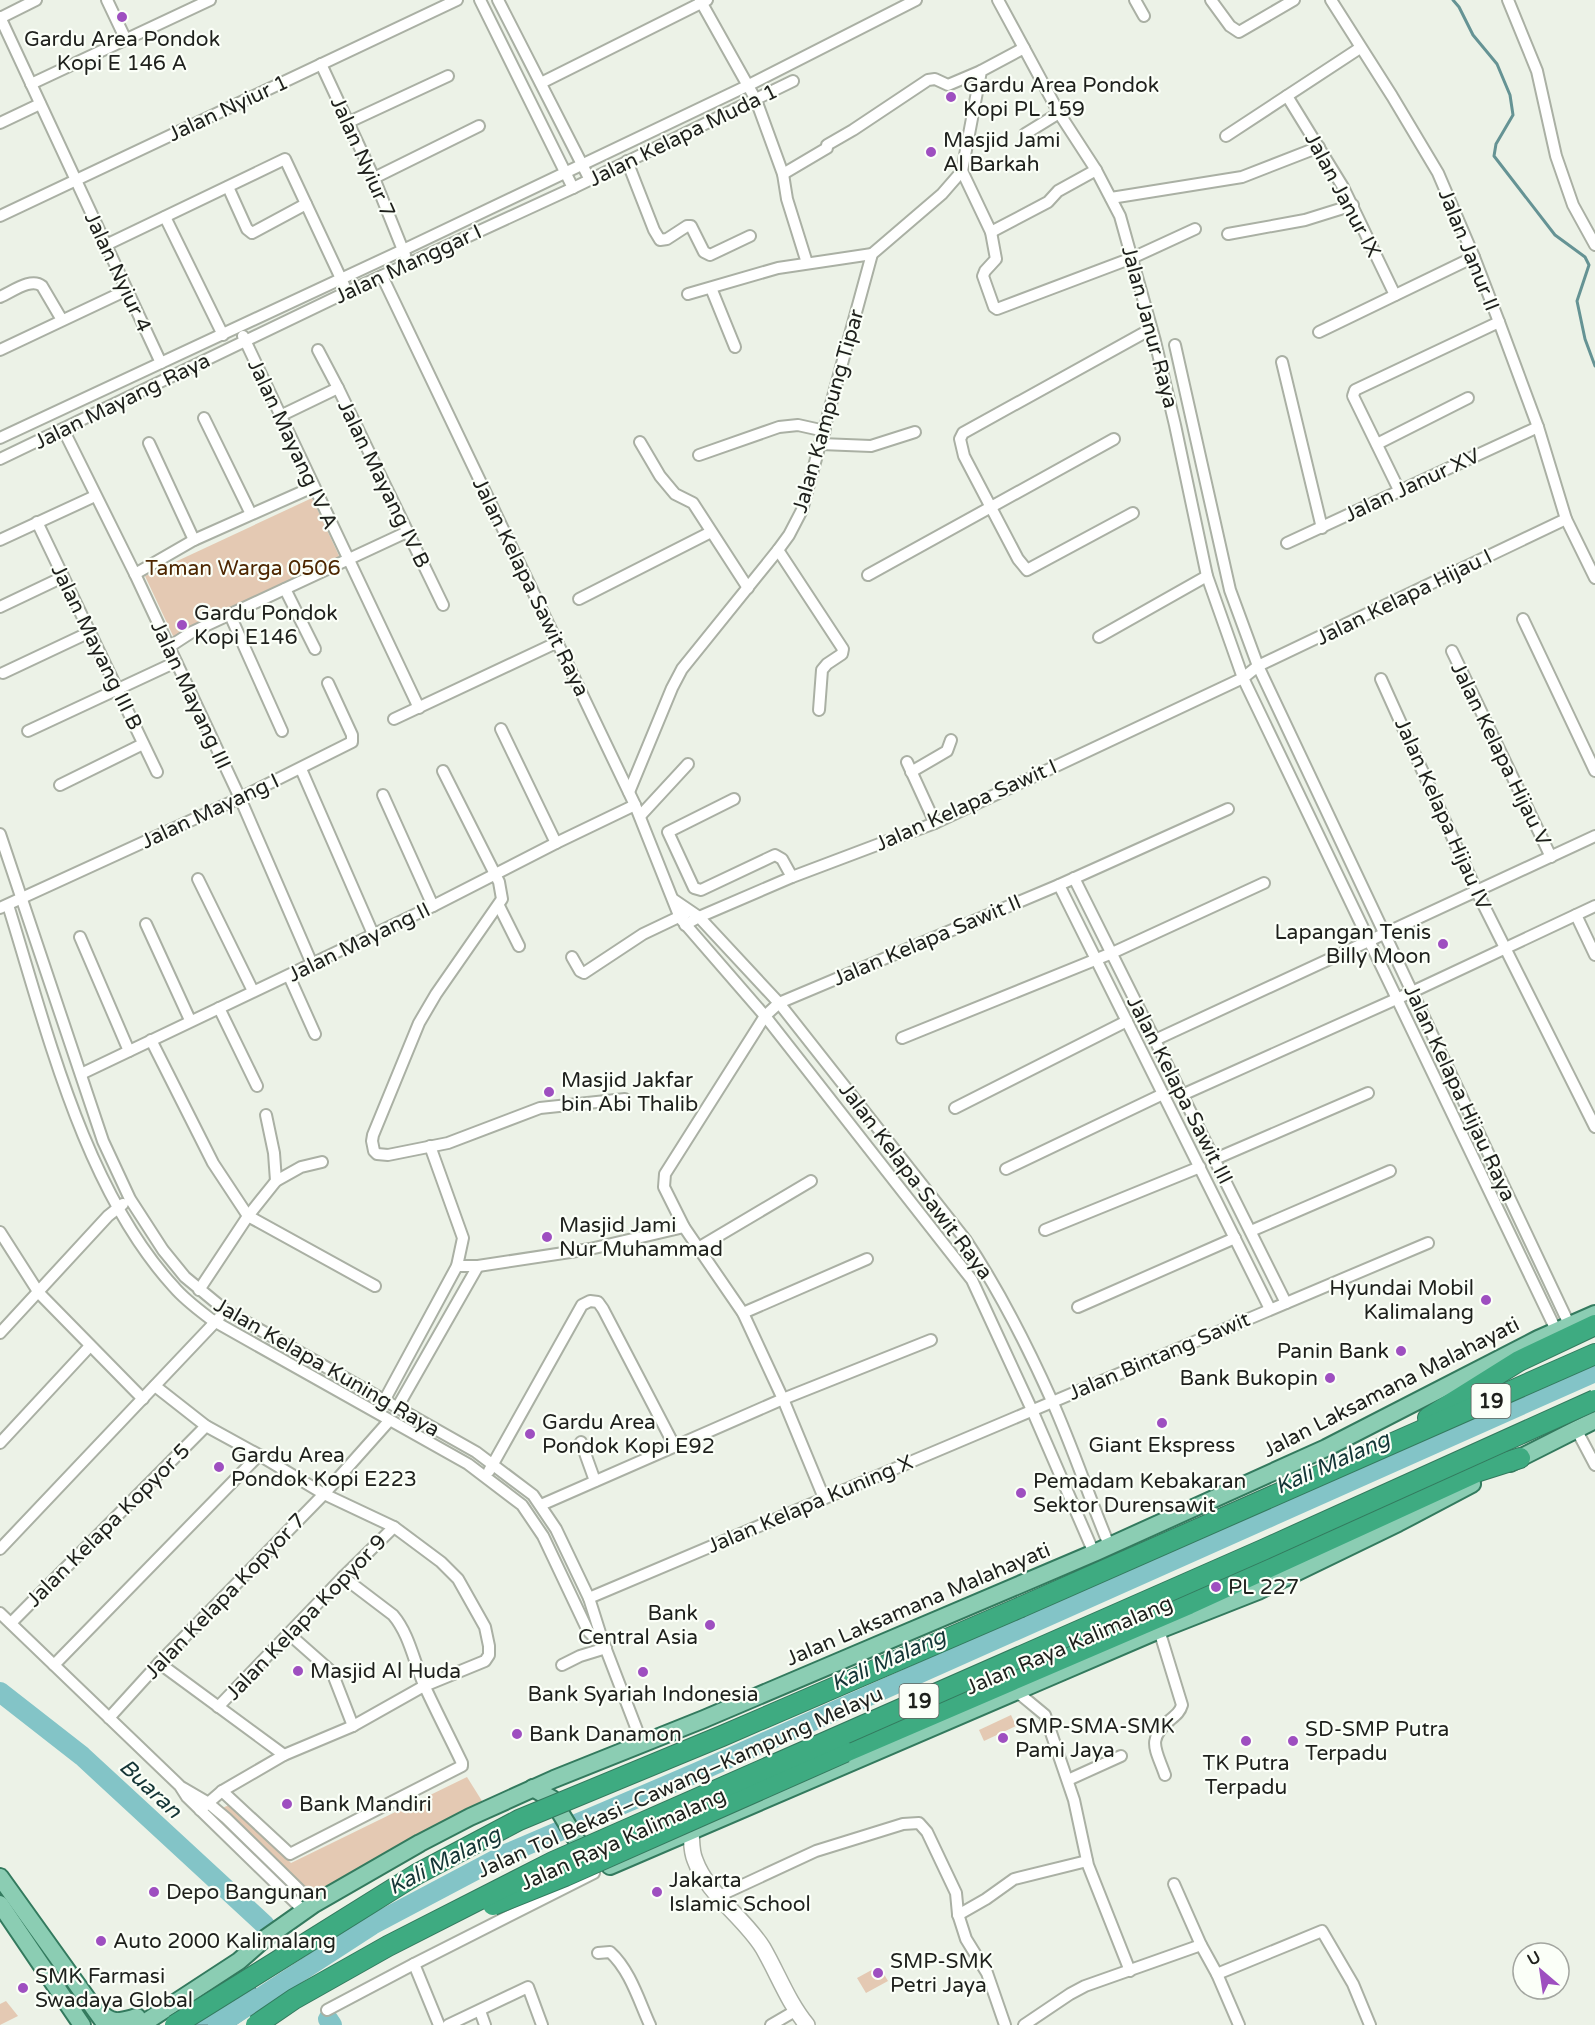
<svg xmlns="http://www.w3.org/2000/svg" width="1595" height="2025" font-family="'Varela Round',sans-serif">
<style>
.green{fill:#e4c9b3}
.water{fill:#83c4c7;stroke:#659394;stroke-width:1.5}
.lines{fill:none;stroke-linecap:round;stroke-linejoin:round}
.stream{stroke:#659394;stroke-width:3}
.river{stroke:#83c4c7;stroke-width:20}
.street-casing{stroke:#aab0a4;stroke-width:14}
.secondary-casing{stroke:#aab0a4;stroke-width:18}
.primary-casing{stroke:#337a5e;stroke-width:20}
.highway-casing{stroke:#337a5e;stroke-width:22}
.street{stroke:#fff;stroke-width:10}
.secondary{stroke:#fff;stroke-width:15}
.primary{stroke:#8bcdb3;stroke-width:16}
.highway{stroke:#3eab81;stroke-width:20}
.highway-bridge-casing{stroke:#337a5e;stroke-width:22;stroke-linecap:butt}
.highway-bridge{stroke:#3eab81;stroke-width:20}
.poi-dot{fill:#9e4fc0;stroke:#fbfff8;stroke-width:2}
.labels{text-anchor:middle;stroke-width:4.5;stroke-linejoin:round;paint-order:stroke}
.shield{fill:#fbfff8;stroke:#60635e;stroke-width:1.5}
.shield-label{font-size:20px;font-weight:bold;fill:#1e201c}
.poi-label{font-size:21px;fill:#1e201c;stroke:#fbfff8;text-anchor:start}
.street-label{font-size:21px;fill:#1e201c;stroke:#fbfff8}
.park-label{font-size:21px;fill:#4d2600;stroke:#fbfff8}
.water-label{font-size:22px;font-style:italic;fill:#143536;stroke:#fbfff8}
</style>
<rect width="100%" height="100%" fill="#ecf2e7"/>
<g class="green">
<path d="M312 498 341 560 174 638 145 576Z"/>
<path d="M1011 1715 1016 1726 984 1741 979 1730Z"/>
<path d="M467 1777 487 1809 314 1904 218 1810 229 1805 291 1863Z"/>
<path d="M879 1966 888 1981 866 1993 857 1978Z"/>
<path d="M6 2001 18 2016 0 2025V2004Z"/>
</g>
<path class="water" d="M250 1976 263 2005 235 2025H175Z"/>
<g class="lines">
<path class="stream" d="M1453 0 1459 7 1473 35 1497 64 1510 95 1513 115 1496 144 1494 156 1555 235 1585 257 1589 265 1577 301 1585 339 1595 366"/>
<g class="river">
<path d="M0 1692 82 1756 265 1925"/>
<path d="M328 2019 332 2025"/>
<path d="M218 2025 372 1925 506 1854 698 1772 1595 1372"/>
</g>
<g class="street-casing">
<g id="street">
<path d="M107 0 126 40"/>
<path d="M480 0 573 188"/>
<path d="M498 0 590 180"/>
<path d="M700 0 756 100 783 174 787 199 807 263"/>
<path d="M998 0 1059 113 1096 170 1120 216 1155 341 1175 425 1207 576 1243 678 1556 1330"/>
<path d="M1135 0 1144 16"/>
<path d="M1211 0 1230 26 1239 32 1294 0"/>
<path d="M1331 0 1392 96 1438 173 1474 257 1499 322 1538 427 1566 519 1595 578"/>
<path d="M1508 0 1537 71 1556 156 1573 205 1595 245"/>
<path d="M0 17 161 363"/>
<path d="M0 18 36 0"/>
<path d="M321 64 374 178 405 255"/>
<path d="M541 83 707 0"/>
<path d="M31 84 210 0"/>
<path d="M1287 96 1343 187 1395 295"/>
<path d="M349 122 448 76"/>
<path d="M0 123 40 104"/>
<path d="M1025 134 1059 113"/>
<path d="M1226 136 1360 48"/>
<path d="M627 161 654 230 660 240 667 239 687 226H691L704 252 710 255 750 236"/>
<path d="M962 171 991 232 996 259 985 271 983 276 994 307 997 309 1132 258 1195 229"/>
<path d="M783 174 827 148V145L853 130 928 80 935 79 948 85 981 71"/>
<path d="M374 178 479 126"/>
<path d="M228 187 247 229 252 233 306 204"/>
<path d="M1111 198 1242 177 1319 147"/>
<path d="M0 216 457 0"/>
<path d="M165 217 223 335"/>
<path d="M991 232 1048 202 1058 191 1096 170"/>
<path d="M1228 234 1305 220 1353 205"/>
<path d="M106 245 285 159 344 285"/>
<path d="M382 276 635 805 680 918 765 1016 972 1280 1032 1410 1094 1553"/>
<path d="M711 288 735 347"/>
<path d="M688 294 778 268 872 254"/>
<path d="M0 297C12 292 31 277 42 286L62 320"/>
<path d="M1319 332 1474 257"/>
<path d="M243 336 419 708"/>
<path d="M1175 345 1230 590 1258 666 1569 1324"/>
<path d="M0 350 127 290"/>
<path d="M318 350 338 388"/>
<path d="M1282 362 1322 528"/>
<path d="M280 416 338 388 443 605"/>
<path d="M204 418 251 514"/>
<path d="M63 429 135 574 240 798 312 964"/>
<path d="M0 438 403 250 749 85 916 0"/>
<path d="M640 442 660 476 675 494 693 503 748 588"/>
<path d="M149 443 194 540"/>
<path d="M821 444 871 446 915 432"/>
<path d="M1377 444 1468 398"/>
<path d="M699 455 779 427 798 425 825 431"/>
<path d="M0 459 347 292 573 188 793 81"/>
<path d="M1400 492 1353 396 1355 390 1499 322"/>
<path d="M1133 513 1027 570 1018 559 964 456 960 439 963 433 1151 329"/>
<path d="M37 522 157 772"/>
<path d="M0 540 95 496"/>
<path d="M1287 543 1538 427"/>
<path d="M778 550 843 649 842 654 827 664 822 670 819 710"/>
<path d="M135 574 194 540 313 487"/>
<path d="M868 575 1114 439"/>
<path d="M285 589 315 649"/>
<path d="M579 599 711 532"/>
<path d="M0 607 63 577"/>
<path d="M230 615 282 731"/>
<path d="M1523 619 1595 771"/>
<path d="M1099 637 1207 576"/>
<path d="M169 647 192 632 407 532"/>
<path d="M1452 651 1551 857"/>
<path d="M3 673 90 632"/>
<path d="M1381 679 1477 892 1595 1127"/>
<path d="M394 719 558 642"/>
<path d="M501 729 556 843"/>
<path d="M28 731 176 662"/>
<path d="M907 762 935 823"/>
<path d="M301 769 373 934"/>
<path d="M443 771 499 882 502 899 436 994 419 1023 373 1135 372 1141 374 1151 377 1154 388 1155 448 1143 540 1108 625 1099"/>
<path d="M911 772 947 751 951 740"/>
<path d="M60 785 143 744"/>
<path d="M629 792 672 688 682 669 778 550 789 535 802 510 872 254 942 194 962 171 981 71 1024 48"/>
<path d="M383 795 433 906"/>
<path d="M734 799 668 832 694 888 701 890 775 855 782 859 792 877"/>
<path d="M640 816 688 764"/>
<path d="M0 834 103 1141 130 1199 163 1250 185 1277 225 1310 476 1452 533 1495 556 1529 589 1598 602 1639 642 1743"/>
<path d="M1074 878 1286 1303"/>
<path d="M198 879 253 991"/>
<path d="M1059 885 1270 1309"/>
<path d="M674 900 699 917 779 1003 965 1239C999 1290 1027 1345 1052 1401 1073 1448 1089 1497 1109 1545"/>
<path d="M8 905C47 1030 84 1189 174 1287 185 1300 199 1310 212 1320L468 1464 522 1505 543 1536 588 1631 594 1637 602 1639"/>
<path d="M499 906 519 946"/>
<path d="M0 908 240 798 352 742V735L328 683"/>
<path d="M1576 915 1595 955"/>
<path d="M146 924 190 1020"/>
<path d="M685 925 699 917 792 877 935 823 1243 678 1258 666 1566 519"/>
<path d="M80 937 129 1051"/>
<path d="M572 957 580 971 584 973 643 934 685 914"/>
<path d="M289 976 315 1034"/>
<path d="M219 1008 257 1086"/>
<path d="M902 1038 1112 953 1264 883"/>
<path d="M151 1040 213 1163 248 1216 375 1286"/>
<path d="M1155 1040 1595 836"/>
<path d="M81 1074 433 906 556 843 635 805"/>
<path d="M1182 1095 1412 992 1595 906"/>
<path d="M955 1108 1127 1021"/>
<path d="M266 1115 274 1153 276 1181"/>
<path d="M1215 1159 1368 1093"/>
<path d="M1006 1169 1163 1094"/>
<path d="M1045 1230 1200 1167"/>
<path d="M1251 1231 1390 1171"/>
<path d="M0 1232 39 1293 143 1399"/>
<path d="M698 1248 811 1181"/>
<path d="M457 1266H478L590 1249 684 1227"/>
<path d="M199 1290 248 1216 276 1181 301 1167 322 1162"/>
<path d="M1078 1307 1235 1238"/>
<path d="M743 1313 867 1259"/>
<path d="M0 1333 108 1216 123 1204"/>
<path d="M155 1386 206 1426 259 1455 324 1494 394 1527 441 1562 458 1579 485 1627 489 1646V1655L485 1661 424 1686 353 1726 284 1755 222 1791 200 1810"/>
<path d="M384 1401 457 1266 463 1238 430 1146"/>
<path d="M397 1408 478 1266"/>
<path d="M1576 1429 1595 1465"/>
<path d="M581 1442 595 1481"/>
<path d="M0 1443 90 1346"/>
<path d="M489 1471 582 1305 590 1301 598 1302 603 1309 675 1447"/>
<path d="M824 1498 783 1399 743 1313 684 1227 664 1187 665 1174 765 1016 779 1003 1059 885 1228 809"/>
<path d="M541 1505 783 1399 931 1340"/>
<path d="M0 1549 219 1318"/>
<path d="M589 1598 1428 1243"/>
<path d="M0 1613 180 1786 187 1797 304 1911"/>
<path d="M11 1623 206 1426"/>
<path d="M1159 1630 1182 1705C1180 1712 1176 1715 1170 1720 1146 1740 1156 1749 1165 1775"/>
<path d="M289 1634 332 1672 353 1726"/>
<path d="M159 1663 284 1755"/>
<path d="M54 1665 259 1455"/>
<path d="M562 1665 580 1656 606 1648"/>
<path d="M1016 1691 1045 1715 1074 1800 1088 1865 1130 1971"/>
<path d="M218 1707 343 1577 394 1527"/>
<path d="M109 1718 159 1663 324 1494 389 1421"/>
<path d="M1068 1780 1121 1756"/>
<path d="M183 1788 207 1802 226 1818 314 1904"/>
<path d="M222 1791 290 1854 462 1766V1763C450 1738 437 1713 425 1687 414 1663 410 1635 393 1615L343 1577"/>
<path d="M1174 1884 1201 1945"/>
<path d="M719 1896 816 1851 903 1824 919 1823 927 1832 956 1893 958 1914 966 1939 987 1973 1005 2025"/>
<path d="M958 1915 986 1899 1014 1879 1087 1861"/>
<path d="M598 1953 610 1952C630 1970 639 2001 650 2025"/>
<path d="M414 1964 439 2025"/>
<path d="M1217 1974 1322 1931 1353 1984 1370 2025"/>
<path d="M327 2010 414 1964 594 1873"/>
<path d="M480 2011 485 2025"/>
<path d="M448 2025 528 1987 542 2025"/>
<path d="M771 2025 795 2011"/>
<path d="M1024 2025 1070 1994 1085 1986 1201 1945 1217 1974 1239 2025"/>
</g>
</g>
<g class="secondary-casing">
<path id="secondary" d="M691 1832C692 1841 691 1851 695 1860 707 1894 744 1917 763 1948 778 1974 788 2002 807 2025"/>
</g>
<g class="primary-casing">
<g id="primary">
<path d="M1510 1463 1595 1420"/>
<path d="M533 1788 552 1799 588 1859"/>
<path d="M610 1866 1159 1630 1258 1591 1398 1523 1472 1484"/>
<path d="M0 1877 106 2025"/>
<path d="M0 1904 82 2025"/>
<path d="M98 2011C114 2025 118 2022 137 2017"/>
<path d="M141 2025 239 1961 263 1940 314 1904 420 1843 470 1817 554 1779 704 1719 1094 1553 1326 1448 1538 1339 1595 1314"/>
</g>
</g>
<g class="highway-casing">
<g id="highway">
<path d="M1428 1418 1519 1361 1595 1325"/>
<path d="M1021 1607 1595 1354"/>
<path d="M845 1752 1189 1604 1479 1471 1520 1458"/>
</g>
</g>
<use href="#street" class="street"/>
<use href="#secondary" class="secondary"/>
<use href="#primary" class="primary"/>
<use href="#highway" class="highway"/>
<g class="highway-bridge-casing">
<g id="highway-bridge">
<path d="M493 1905 565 1876 845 1752"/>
<path d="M175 2025 417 1874 519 1820 722 1736 1021 1607"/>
<path d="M256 2025 294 1999 388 1946 553 1862 1265 1549 1595 1400"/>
</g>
</g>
<use href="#highway-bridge" class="highway-bridge"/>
</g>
<g class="poi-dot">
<circle cx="122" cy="17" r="6"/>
<circle cx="951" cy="97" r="6"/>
<circle cx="931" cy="152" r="6"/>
<circle cx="182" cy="625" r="6"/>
<circle cx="1443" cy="944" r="6"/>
<circle cx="549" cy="1092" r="6"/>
<circle cx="547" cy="1237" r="6"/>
<circle cx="1486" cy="1300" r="6"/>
<circle cx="1401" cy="1351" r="6"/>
<circle cx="1330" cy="1378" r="6"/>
<circle cx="1162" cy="1423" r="6"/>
<circle cx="530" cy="1434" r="6"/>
<circle cx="219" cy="1467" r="6"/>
<circle cx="1021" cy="1493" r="6"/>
<circle cx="1216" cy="1587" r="6"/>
<circle cx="710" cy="1625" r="6"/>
<circle cx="298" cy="1671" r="6"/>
<circle cx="643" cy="1672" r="6"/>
<circle cx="517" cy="1734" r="6"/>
<circle cx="1003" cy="1738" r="6"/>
<circle cx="1246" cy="1741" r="6"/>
<circle cx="1293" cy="1741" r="6"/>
<circle cx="287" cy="1804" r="6"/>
<circle cx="154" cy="1892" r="6"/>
<circle cx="657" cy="1892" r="6"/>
<circle cx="101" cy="1941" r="6"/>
<circle cx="878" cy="1973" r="6"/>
<circle cx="23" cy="1988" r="6"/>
</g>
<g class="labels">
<g class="shield">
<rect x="1471.5" y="1384" width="39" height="34" rx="4.5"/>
<rect x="899.5" y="1684" width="39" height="34" rx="4.5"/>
</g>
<g class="shield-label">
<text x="1491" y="1408">19</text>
<text x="919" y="1708">19</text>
</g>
<g class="poi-label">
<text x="122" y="46" text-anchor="middle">Gardu Area Pondok<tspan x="122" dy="24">Kopi E 146 A</tspan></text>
<text x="963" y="92">Gardu Area Pondok<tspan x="963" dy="24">Kopi PL 159</tspan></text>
<text x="943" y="147">Masjid Jami<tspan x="943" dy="24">Al Barkah</tspan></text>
<text x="194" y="620">Gardu Pondok<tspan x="194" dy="24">Kopi E146</tspan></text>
<text x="1431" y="939" text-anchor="end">Lapangan Tenis<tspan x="1431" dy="24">Billy Moon</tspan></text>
<text x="561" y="1087">Masjid Jakfar<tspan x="561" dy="24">bin Abi Thalib</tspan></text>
<text x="559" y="1232">Masjid Jami<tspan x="559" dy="24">Nur Muhammad</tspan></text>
<text x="1474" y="1295" text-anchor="end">Hyundai Mobil<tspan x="1474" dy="24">Kalimalang</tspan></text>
<text x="1389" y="1358" text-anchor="end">Panin Bank</text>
<text x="1318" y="1385" text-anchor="end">Bank Bukopin</text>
<text x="542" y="1429">Gardu Area<tspan x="542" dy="24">Pondok Kopi E92</tspan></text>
<text x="1162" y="1452" text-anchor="middle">Giant Ekspress</text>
<text x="231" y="1462">Gardu Area<tspan x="231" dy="24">Pondok Kopi E223</tspan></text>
<text x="1033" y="1488">Pemadam Kebakaran<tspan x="1033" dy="24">Sektor Durensawit</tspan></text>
<text x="1228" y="1594">PL 227</text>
<text x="698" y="1620" text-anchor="end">Bank<tspan x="698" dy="24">Central Asia</tspan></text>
<text x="310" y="1678">Masjid Al Huda</text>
<text x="643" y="1701" text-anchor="middle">Bank Syariah Indonesia</text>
<text x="1015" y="1733">SMP-SMA-SMK<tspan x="1015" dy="24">Pami Jaya</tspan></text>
<text x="1305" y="1736">SD-SMP Putra<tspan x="1305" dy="24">Terpadu</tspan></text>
<text x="529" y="1741">Bank Danamon</text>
<text x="1246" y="1770" text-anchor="middle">TK Putra<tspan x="1246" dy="24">Terpadu</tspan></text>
<text x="299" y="1811">Bank Mandiri</text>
<text x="669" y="1887">Jakarta<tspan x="669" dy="24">Islamic School</tspan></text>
<text x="166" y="1899">Depo Bangunan</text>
<text x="113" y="1948">Auto 2000 Kalimalang</text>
<text x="890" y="1968">SMP-SMK<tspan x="890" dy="24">Petri Jaya</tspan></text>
<text x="35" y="1983">SMK Farmasi<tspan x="35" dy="24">Swadaya Global</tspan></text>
</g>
<g class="street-label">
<text transform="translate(228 108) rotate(-25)" y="7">Jalan Nyiur 1</text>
<text transform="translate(683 135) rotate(-26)" y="7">Jalan Kelapa Muda 1</text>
<text transform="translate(363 157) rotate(66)" y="7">Jalan Nyiur 7</text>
<text transform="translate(1343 195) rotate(62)" y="7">Jalan Janur IX</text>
<text transform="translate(1469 250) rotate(68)" y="7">Jalan Janur II</text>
<text transform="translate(408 264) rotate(-25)" y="7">Jalan Manggar I</text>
<text transform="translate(118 272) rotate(65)" y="7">Jalan Nyiur 4</text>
<text transform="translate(1150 327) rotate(75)" y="7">Jalan Janur Raya</text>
<text transform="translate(122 401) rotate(-26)" y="7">Jalan Mayang Raya</text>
<text transform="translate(828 411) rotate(-74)" y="7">Jalan Kampung Tipar</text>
<text transform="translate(293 444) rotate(65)" y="7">Jalan Mayang IV A</text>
<text transform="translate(384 484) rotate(64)" y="7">Jalan Mayang IV B</text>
<text transform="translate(1412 485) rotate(-25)" y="7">Jalan Janur XV</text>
<text transform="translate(531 587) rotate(64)" y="7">Jalan Kelapa Sawit Raya</text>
<text transform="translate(1404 597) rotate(-26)" y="7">Jalan Kelapa Hijau I</text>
<text transform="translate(97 647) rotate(64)" y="7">Jalan Mayang III B</text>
<text transform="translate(191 695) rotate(65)" y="7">Jalan Mayang III</text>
<text transform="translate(1501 754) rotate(64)" y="7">Jalan Kelapa Hijau V</text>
<text transform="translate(966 805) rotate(-24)" y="7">Jalan Kelapa Sawit I</text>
<text transform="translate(210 811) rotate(-25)" y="7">Jalan Mayang I</text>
<text transform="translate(1443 814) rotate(66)" y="7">Jalan Kelapa Hijau IV</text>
<text transform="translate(927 940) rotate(-23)" y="7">Jalan Kelapa Sawit II</text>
<text transform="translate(359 942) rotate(-26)" y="7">Jalan Mayang II</text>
<text transform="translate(1180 1090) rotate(63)" y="7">Jalan Kelapa Sawit III</text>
<text transform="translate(1460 1093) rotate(65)" y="7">Jalan Kelapa Hijau Raya</text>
<text transform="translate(916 1181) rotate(53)" y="7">Jalan Kelapa Sawit Raya</text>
<text transform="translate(1159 1356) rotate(-23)" y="7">Jalan Bintang Sawit</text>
<text transform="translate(327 1367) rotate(30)" y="7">Jalan Kelapa Kuning Raya</text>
<text transform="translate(1391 1387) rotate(-27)" y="7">Jalan Laksamana Malahayati</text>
<text transform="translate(810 1504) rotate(-23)" y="7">Jalan Kelapa Kuning X</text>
<text transform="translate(108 1525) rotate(-45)" y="7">Jalan Kelapa Kopyor 5</text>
<text transform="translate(225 1596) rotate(-46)" y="7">Jalan Kelapa Kopyor 7</text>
<text transform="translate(918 1604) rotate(-23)" y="7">Jalan Laksamana Malahayati</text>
<text transform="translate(306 1617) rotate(-46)" y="7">Jalan Kelapa Kopyor 9</text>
<text transform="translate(1069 1645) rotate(-23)" y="7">Jalan Raya Kalimalang</text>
<text transform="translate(680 1782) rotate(-24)" y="7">Jalan Tol Bekasi–Cawang–Kampung Melayu</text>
<text transform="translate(623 1839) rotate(-24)" y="7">Jalan Raya Kalimalang</text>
</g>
<g class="park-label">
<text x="243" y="575">Taman Warga 0506</text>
</g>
<g class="water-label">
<text transform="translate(1332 1462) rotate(-24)" y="8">Kali Malang</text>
<text transform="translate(888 1659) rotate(-24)" y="8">Kali Malang</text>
<text transform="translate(151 1788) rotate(43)" y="8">Buaran</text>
<text transform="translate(444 1860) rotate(-27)" y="8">Kali Malang</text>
</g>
</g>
<g transform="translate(1541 1971) rotate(331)"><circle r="28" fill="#fbfff8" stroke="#a3a6a0" stroke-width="1.5"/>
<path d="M0-4.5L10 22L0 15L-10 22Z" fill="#9e4fc0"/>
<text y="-9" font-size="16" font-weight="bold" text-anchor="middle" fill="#1e201c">U</text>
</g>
</svg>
